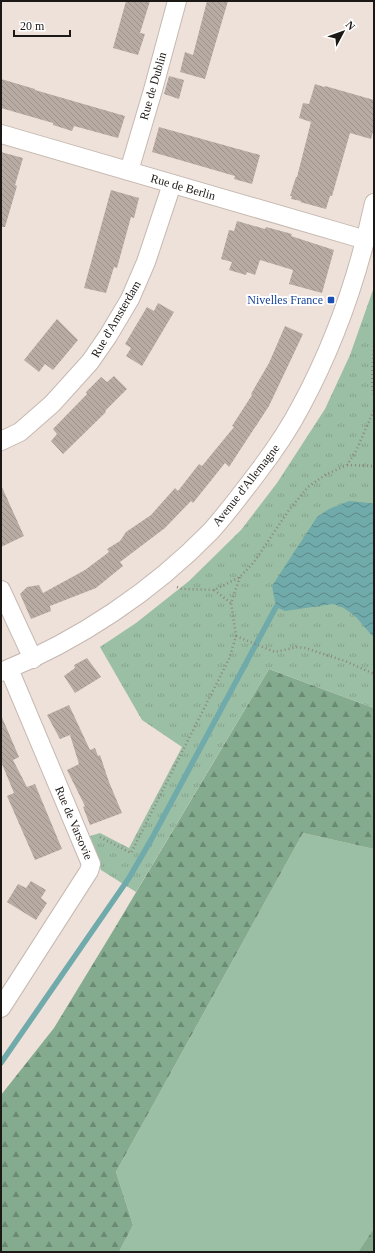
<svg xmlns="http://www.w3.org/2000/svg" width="375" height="1253" font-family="Georgia,serif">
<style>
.grass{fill:#9bbfa4}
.forest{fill:url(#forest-firs)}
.park{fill:url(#park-tufts)}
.water{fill:url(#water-waves)}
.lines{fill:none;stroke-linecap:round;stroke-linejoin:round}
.stream{stroke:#70aaaa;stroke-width:5.5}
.building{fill:url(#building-back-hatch)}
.minor-casing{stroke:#c6b9b1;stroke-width:20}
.path{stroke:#8e857f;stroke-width:2.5;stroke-dasharray:1 3;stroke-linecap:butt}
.minor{stroke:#fff;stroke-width:18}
.transit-dot{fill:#1a4fb4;stroke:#fff;stroke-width:1.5}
.labels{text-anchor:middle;stroke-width:4;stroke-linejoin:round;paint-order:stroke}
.street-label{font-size:12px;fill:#1c1815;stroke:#fff}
.transit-label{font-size:12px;fill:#164399;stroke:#fff;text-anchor:end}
</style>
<defs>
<pattern id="forest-firs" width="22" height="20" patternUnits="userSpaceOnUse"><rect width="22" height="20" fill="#84ab8e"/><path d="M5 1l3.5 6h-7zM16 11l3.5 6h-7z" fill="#6b8a73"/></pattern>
<pattern id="park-tufts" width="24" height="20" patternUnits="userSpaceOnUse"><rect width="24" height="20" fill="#9bbfa4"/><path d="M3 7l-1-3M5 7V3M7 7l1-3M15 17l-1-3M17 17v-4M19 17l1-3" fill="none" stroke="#85a38c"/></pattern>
<pattern id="water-waves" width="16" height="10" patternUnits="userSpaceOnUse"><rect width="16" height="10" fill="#70aaaa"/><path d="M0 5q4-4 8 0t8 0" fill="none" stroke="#5b8989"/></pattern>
<pattern id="building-back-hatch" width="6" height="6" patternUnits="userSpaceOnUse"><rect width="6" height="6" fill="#b7aba3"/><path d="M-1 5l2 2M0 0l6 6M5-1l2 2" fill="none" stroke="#9d928b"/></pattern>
</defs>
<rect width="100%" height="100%" fill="#eee1d9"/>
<path class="grass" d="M303 833 374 849V1228L358 1252H119L133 1225 116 1172Z"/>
<g class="forest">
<path d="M269 669 374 708V849L303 833 116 1172 133 1225 119 1252H1V1095L54 1028 116 926Z"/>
<path d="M374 1228V1252H358Z"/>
</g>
<path class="park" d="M374 287V708L269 669 136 892 101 870 87 837 100 833 129 848 182 747 142 720 100 647 136 623 189 581 241 530 277 483 325 409 350 355Z"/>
<path class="water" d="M349 501 370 503 374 504V638L356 617 344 608 333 604 285 611 276 607 272 586 317 517 329 509Z"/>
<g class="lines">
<path class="stream" d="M1 1063 129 878 151 840 276 607"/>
</g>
<g class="building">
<path d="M126 1H150L140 33 145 34 138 55 113 48Z"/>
<path d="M207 1H228L205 79 180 72 185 52 193 55Z"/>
<path d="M169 76 184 80 179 99 164 94Z"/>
<path d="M1 79 35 89V90L125 116 118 138 74 126 72 131 53 125V123L1 108Z"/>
<path d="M315 84 324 87 325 86 374 100V128L371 139 350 133 332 196H330L326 209 300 202 301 201 291 199 292 196H290L296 177H297L311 122 299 118 303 103 309 104Z"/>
<path d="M159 127 260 155 252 184 234 179 235 176 152 152Z"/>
<path d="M1 152 23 158 15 185 17 186 5 227H1Z"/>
<path d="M111 190 139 198 134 218 131 217 117 268 114 267 106 293 84 288Z"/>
<path d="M237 221 265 229 266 227 281 231 292 234 291 236 334 250 322 293 289 284 293 270 260 260 255 275 247 272 246 275 229 270 232 262 221 259 229 230 234 231Z"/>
<path d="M158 303 174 312 142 366 126 356 131 348 125 344 147 307 154 311Z"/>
<path d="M57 319 78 340 53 370 45 364 39 372 24 360Z"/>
<path d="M285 326 303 334 269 406 229 467 225 463 193 503 191 501 165 528 120 562 123 566 96 588 50 606 51 611 31 619 20 594 27 587 39 585 43 593 85 570 109 552 107 549 120 541 126 532 151 515 175 488 178 491 199 464 202 466 234 427 232 426 252 395 251 394 269 363Z"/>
<path d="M114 376 127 389 105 411 106 412 63 454 51 441 57 434 53 429 87 394 86 392 101 377 107 382Z"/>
<path d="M1 485 24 536 1 547Z"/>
<path d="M87 658 101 677 75 693 64 676 75 668 74 665Z"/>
<path d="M69 705 90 750 95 748 98 756 100 755 109 782 122 813 90 825 83 807 85 806 67 770 79 764 70 735 60 739 47 715Z"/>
<path d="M1 715 19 757 13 760 27 787 35 784 62 849 35 860 7 796 14 793 2 764H1Z"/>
<path d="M31 881 46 890 41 898 47 903 36 920 7 902 18 884 26 888Z"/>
</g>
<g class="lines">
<g class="minor-casing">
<g id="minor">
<path d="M1 134 366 240"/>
<path d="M129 171 153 90 177 1"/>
<path d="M1 441 20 432 52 404 90 362 108 336 130 299 146 262 172 184"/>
<path d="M1 590 33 659"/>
<path d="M1 672C78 641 153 591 211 531 228 512 243 492 258 472 274 451 289 429 301 406 335 343 359 273 374 203"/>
<path d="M1 1008 89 871 91 864 9 669"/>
</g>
</g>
<g class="path">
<path d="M374 342 372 384 374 397"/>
<path d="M347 465 374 466"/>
<path d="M177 587 182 589 214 590 240 577 254 562 289 510 308 487 325 475 347 465 356 451 374 410"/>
<path d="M214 590 231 603"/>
<path d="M236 636 275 652 297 647 305 648 345 661 374 674"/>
<path d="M100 837 131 853 229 659 236 636 231 603 240 577"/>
</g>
<use href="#minor" class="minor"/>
</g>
<rect class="transit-dot" x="327" y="296" width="8" height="8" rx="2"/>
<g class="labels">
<g class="street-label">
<text transform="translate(153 86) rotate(-74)" y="4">Rue de Dublin</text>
<text transform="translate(183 187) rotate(16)" y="4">Rue de Berlin</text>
<text transform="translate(116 319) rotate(-60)" y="4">Rue d'Amsterdam</text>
<text transform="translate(246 485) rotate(-52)" y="4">Avenue d'Allemagne</text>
<text transform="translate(74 823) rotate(67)" y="4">Rue de Varsovie</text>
</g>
<g class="transit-label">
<text x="323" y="304">Nivelles France</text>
</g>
</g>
<rect width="375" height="1253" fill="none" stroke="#1c1815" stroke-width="4"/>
<g transform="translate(343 32) rotate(49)" stroke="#ffffff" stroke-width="3" paint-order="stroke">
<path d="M0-3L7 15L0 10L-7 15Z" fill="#1c1815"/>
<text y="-6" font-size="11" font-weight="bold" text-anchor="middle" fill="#1c1815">N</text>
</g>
<path d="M14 30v6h56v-6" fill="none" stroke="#1c1815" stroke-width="2"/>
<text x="20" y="30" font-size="12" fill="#1c1815" stroke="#ffffff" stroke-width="3" paint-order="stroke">20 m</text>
</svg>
